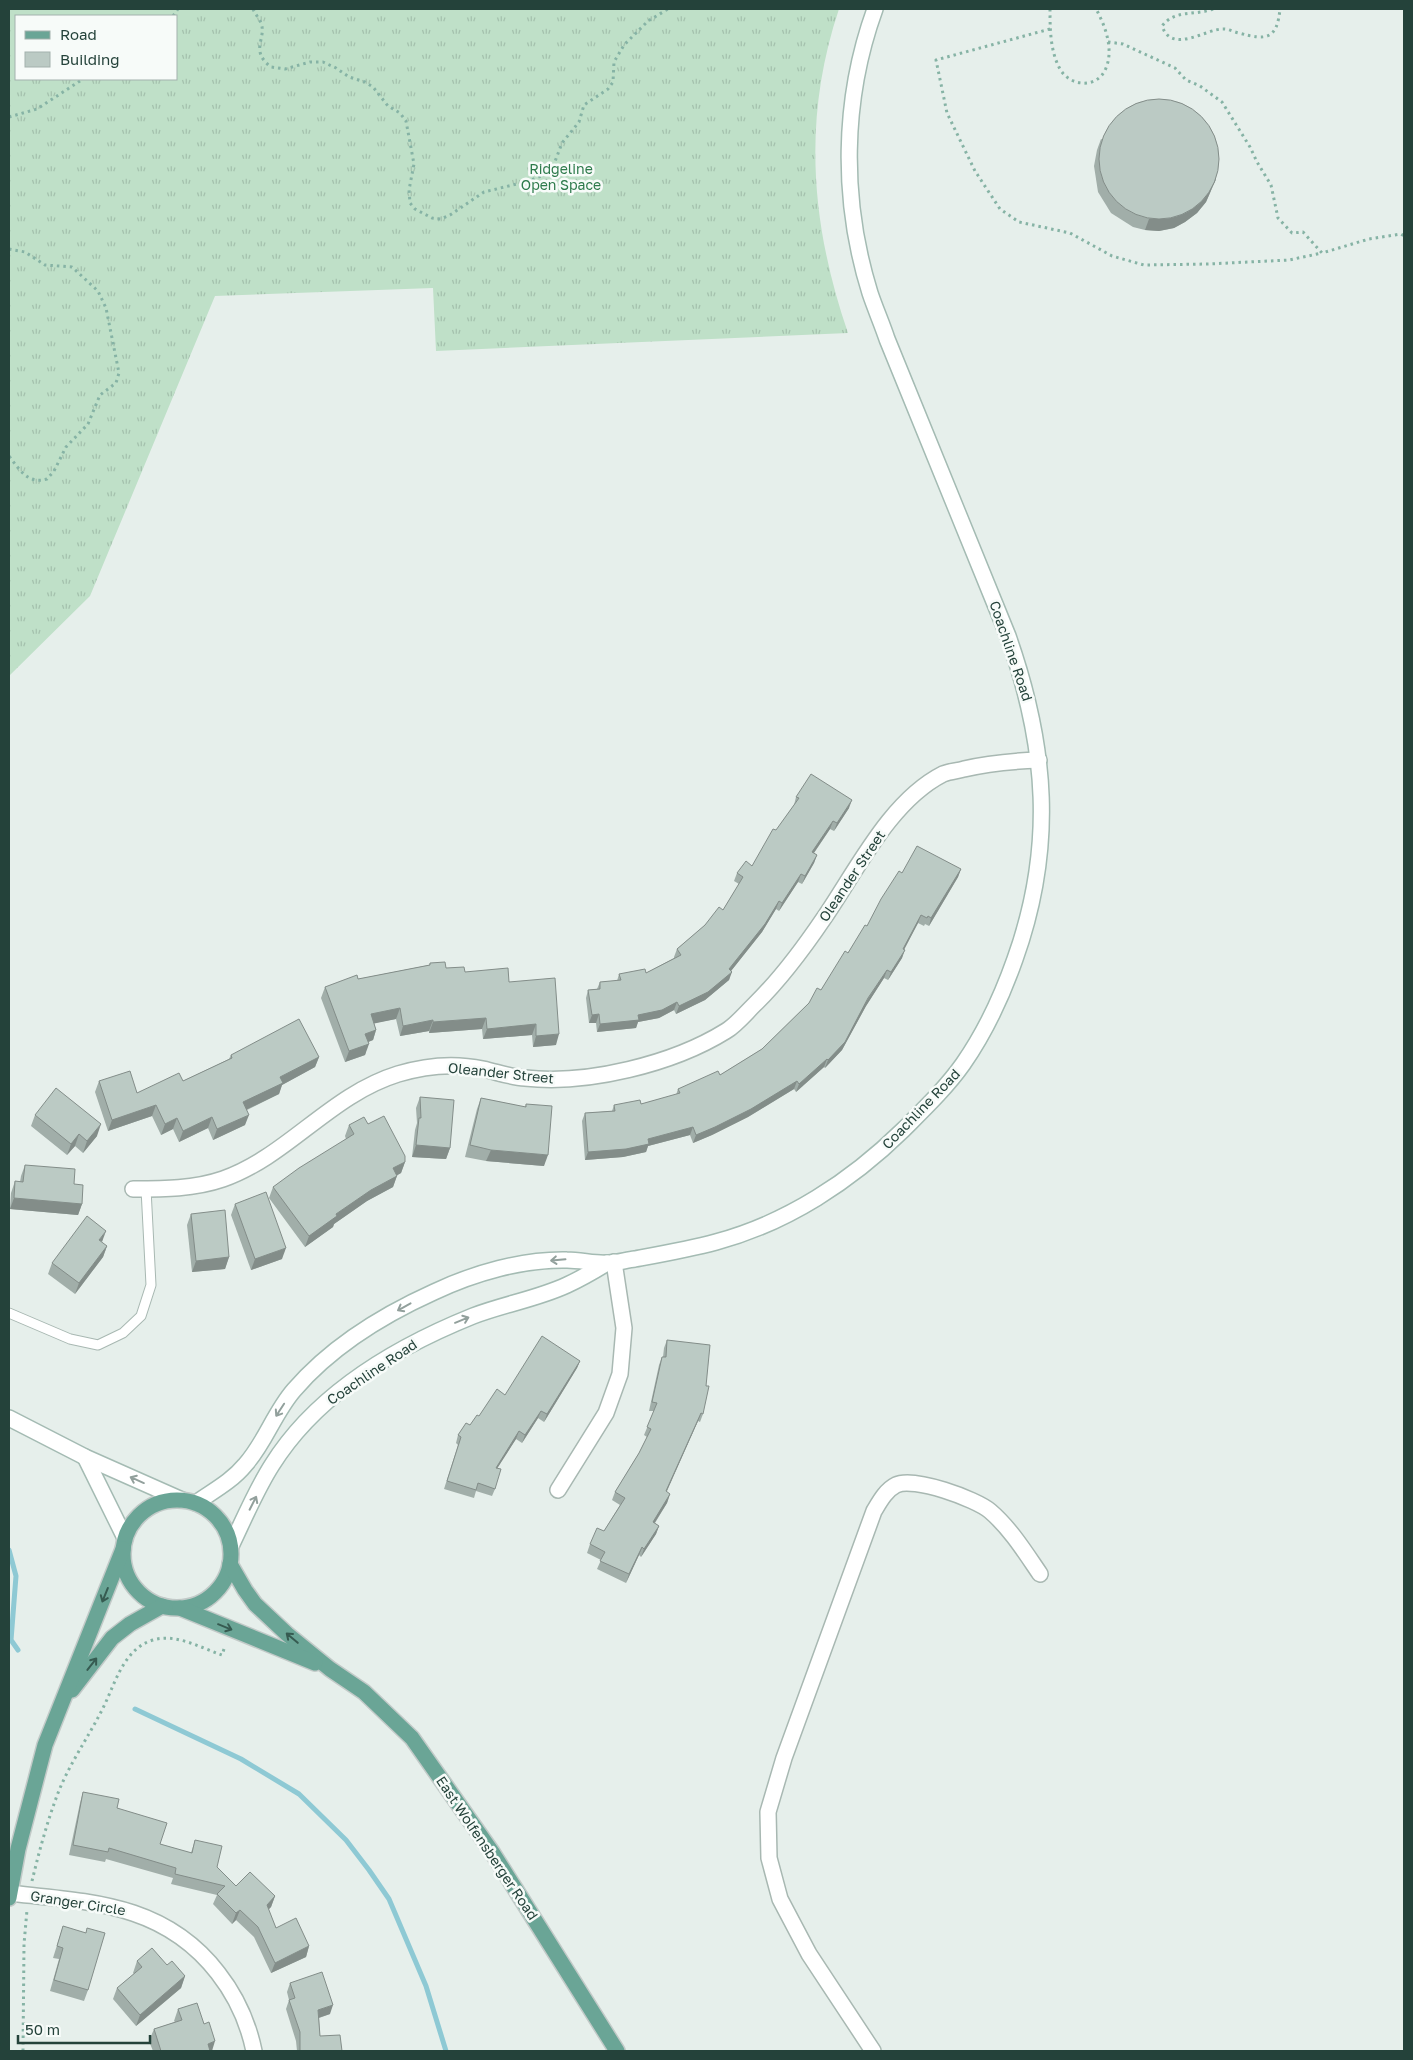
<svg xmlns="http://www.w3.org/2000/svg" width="1413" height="2060" font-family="'Golos Text',sans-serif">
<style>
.grass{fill:url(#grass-tufts);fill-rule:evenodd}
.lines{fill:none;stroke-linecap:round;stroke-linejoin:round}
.stream{stroke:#8ec9d4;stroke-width:5}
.service-casing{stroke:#a8b8b2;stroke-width:11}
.minor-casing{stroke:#a8b8b2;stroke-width:18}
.secondary-casing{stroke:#a4bbb3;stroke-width:18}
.primary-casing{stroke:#c2cac8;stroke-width:18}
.path{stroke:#86b3a5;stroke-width:3;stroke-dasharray:2.5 4;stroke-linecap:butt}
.service{stroke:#fff;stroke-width:9}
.minor{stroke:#fff;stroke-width:15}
.secondary{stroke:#fff;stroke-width:15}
.primary{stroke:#6aa596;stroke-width:15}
.wall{fill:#a1aea9}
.shaded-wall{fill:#838d89}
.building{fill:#bbcac4;stroke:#838d89}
.oneway{stroke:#92a09c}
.oneway2{stroke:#365b51}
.labels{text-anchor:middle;stroke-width:5;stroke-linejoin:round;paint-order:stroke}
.park-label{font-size:14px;fill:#2d7a4b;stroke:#f7fbf9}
.street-label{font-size:14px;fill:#24423a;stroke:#f7fbf9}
</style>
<defs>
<pattern id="grass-tufts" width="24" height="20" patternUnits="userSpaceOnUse" patternTransform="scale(1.25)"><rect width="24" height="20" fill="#bfe0c8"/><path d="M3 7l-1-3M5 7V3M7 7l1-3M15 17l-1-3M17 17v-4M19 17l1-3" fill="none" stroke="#a4c1ad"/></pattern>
</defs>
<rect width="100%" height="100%" fill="#e6efeb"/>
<path class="grass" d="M9 9H839C802 119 811 225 848 333L436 351 433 288 215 296 90 596 9 676ZM16 16H176V79H16Z"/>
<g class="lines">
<g class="stream">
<path d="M9 1550 16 1576 11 1640 18 1650"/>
<path d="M135 1709 241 1759 299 1794 346 1840 369 1870 389 1899 426 1986 446 2051"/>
</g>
<g class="service-casing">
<path id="service" d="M9 1313 70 1339 98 1345 123 1333 141 1316 151 1285 146 1189"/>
</g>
<g class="minor-casing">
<g id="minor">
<path d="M133 1189C164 1189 194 1189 223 1179 288 1156 330 1095 398 1074 424 1066 455 1063 483 1069 497 1072 510 1077 525 1078 587 1085 673 1064 726 1031 736 1025 745 1014 754 1005 781 979 803 949 824 918 857 870 890 801 943 774 950 771 958 771 964 769 989 763 1013 761 1039 760"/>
<path d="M558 1490 606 1413 620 1374 624 1328 614 1262"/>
<path d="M9 1893C90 1902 164 1903 218 1973 236 1996 248 2022 254 2051"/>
<path d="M873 2051 809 1954 780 1899 769 1858 768 1812 784 1758 874 1511C880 1501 886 1490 896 1485 913 1476 976 1499 990 1511 1010 1528 1025 1552 1040 1574"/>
</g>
</g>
<g class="secondary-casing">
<g id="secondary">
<path d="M9 1418 85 1457 182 1500"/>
<path d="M85 1457 125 1538"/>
<path d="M196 1503C213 1491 232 1481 245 1465 265 1443 274 1413 294 1390 331 1347 383 1315 434 1292 474 1273 523 1259 567 1260 581 1260 595 1264 608 1263 617 1263 626 1260 635 1259 662 1254 690 1249 716 1242 787 1223 851 1181 903 1130 924 1109 946 1088 963 1064 986 1031 1002 996 1015 959 1055 847 1047 747 1008 636L887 339C882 324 875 308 870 293 841 200 842 100 875 9"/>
<path d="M231 1546C244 1519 256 1490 272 1465 317 1393 396 1347 473 1316 504 1304 537 1299 567 1285 580 1279 594 1271 607 1263"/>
</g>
</g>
<g class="primary-casing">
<g id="primary">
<circle cx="177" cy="1554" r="54"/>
<path d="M230 1564 245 1590 255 1604 287 1634 330 1669 364 1692 412 1738 492 1852 617 2051"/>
<path d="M180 1608 315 1663"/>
<path d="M72 1690 112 1638 130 1624 162 1606"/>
<path d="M9 1898 18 1849 45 1745 123 1549"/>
</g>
</g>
<g class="path">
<path d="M253 9C255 14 259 18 261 23 267 39 249 50 271 67L285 69 310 62H323L336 68 349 77 365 82 373 87 388 106 400 113 406 121 414 164 409 190 410 203 415 209 432 218 441 219 450 215 484 192 529 181 551 172 562 143 579 122 584 105 608 89 613 82 614 62 624 45 648 21 668 9"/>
<path d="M1050 9C1050 28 1050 51 1060 69 1070 87 1098 89 1106 68 1114 49 1105 25 1096 9"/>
<path d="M1213 9C1195 16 1175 9 1162 26 1172 55 1207 28 1224 29 1229 29 1234 32 1239 33 1267 41 1277 39 1280 9"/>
<path d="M173 16 178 9"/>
<path d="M1050 29 936 60 947 113 975 171 1000 209 1019 222 1070 233 1112 256 1144 265 1208 264 1289 260 1322 253"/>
<path d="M1108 42 1123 44 1175 68 1186 80 1200 86 1222 102 1250 147 1257 162 1271 185 1278 218 1292 233 1303 232 1322 253 1369 239 1401 234 1404 236"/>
<path d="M9 117 37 109 83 79"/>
<path d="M9 249 25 252 45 265 72 267 98 291 106 308 119 373 116 383 100 395 88 424 66 447 54 471 47 479C28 485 19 469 9 456"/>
<path d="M32 1881C39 1852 47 1822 58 1793 69 1765 87 1739 101 1712 114 1688 122 1649 153 1640 176 1633 201 1648 222 1655L225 1646"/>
<path d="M23 2051 24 1944 27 1910"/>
</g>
<use href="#service" class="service"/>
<use href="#minor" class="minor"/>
<use href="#secondary" class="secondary"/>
<use href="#primary" class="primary"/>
</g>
<g class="wall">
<path d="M1101 139 1216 179 1206 202 1197 213 1185 222 1174 228 1159 231 1145 230 1133 227 1111 213 1098 192 1094 166 1097 150Z"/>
<path d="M796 797 849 808 834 831 830 829 814 853 817 855 814 863 802 884 798 882 779 911 776 909 762 932 731 971 729 980 705 1000 676 1014 674 1010 659 1018 638 1022 636 1028 597 1032 596 1023H589L586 998 588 990 597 989 600 982 617 981 619 974 646 973 674 958V957L677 949 723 910 739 884 734 881 737 873 752 866 794 805Z"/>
<path d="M961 869 958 877 929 926 925 924 924 926 918 923 904 950 902 958 888 980 884 978 866 1006 842 1050 825 1068 824 1067 796 1092 794 1089 748 1117 712 1135 693 1143 690 1135 648 1146 646 1152 623 1157 585 1160 582 1121 585 1113 612 1111 614 1105 641 1104 676 1095 678 1089 720 1075 762 1049 809 1003 821 990 867 926 902 873Z"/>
<path d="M430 963 446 968 509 982 556 1045 533 1047 532 1035 483 1039 482 1029 429 1033V1031L400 1036 396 1019 374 1023 376 1030 373 1040 368 1042 365 1055 345 1062 321 998 325 987 358 979 429 965Z"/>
<path d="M231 1055 319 1057 315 1067 282 1085 279 1094 247 1110 245 1125 213 1140 208 1128 179 1142 173 1129 161 1135 152 1116 108 1131 95 1092 99 1081 137 1093 183 1081 229 1059Z"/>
<path d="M420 1097 450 1148 446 1159 412 1157 415 1130 417 1123 416 1108Z"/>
<path d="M481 1098 525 1107 526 1104 544 1166 486 1161 465 1157 477 1109Z"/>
<path d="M35 1115 97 1136 83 1153 75 1146 67 1155 31 1126Z"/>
<path d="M368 1124 405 1162 401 1173 397 1175 393 1187 367 1201 334 1224 333 1227 305 1247 269 1198 273 1187 346 1139 345 1136 349 1125Z"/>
<path d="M25 1165 74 1184 82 1204 78 1215 10 1209 11 1193 15 1181 20 1182 21 1176Z"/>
<path d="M235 1204 282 1259 251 1270 231 1215Z"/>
<path d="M191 1214 229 1257 225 1269 192 1272 187 1225Z"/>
<path d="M107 1246 103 1257 75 1294 48 1274 52 1263Z"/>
<path d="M667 1340 703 1414 700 1422 698 1421 666 1492 670 1494 667 1503 655 1523 659 1526 656 1534 641 1557 639 1555 626 1583 597 1569 601 1560 587 1553 590 1544 604 1531 620 1505 612 1500 615 1492 639 1453 647 1437 644 1435 654 1411H649L659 1365 662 1357H663L664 1348Z"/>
<path d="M580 1361 577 1368 544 1422 538 1418 522 1443 516 1439 497 1468 495 1489 492 1496 476 1491 474 1498 444 1489 458 1445 456 1443 458 1435 470 1425 479 1416 505 1395Z"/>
<path d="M83 1792 117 1808 160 1844 191 1853 195 1840 217 1867 236 1886 275 1896 271 1907 268 1910 276 1928 309 1946 306 1957 271 1973 254 1937 236 1920 232 1924 213 1904 217 1895 171 1884 173 1878 106 1859 105 1862 69 1855 80 1803Z"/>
<path d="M63 1926 88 1990 84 2001 50 1991 59 1959 53 1958Z"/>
<path d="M137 1961 167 1965 185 1976 181 1988 136 2026 113 1999 117 1988 134 1974 133 1973Z"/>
<path d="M290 1983 330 2014 319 2018 320 2036 342 2051H297L296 2041 286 2009 289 2000 287 1992Z"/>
<path d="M178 2009 212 2051H153L149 2041 154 2029 175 2022 174 2021Z"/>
</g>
<g class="shaded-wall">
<path d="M1216 179 1206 202 1197 213 1185 222 1174 228 1159 231 1145 230 1149 219Z"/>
<path d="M852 800 849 808 834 831 837 823Z"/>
<path d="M833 821 830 829 809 860 812 852Z"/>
<path d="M817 855 814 863 802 884 805 876Z"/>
<path d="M961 869 958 877 929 926 931 918Z"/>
<path d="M801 874 798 882 779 911 782 903Z"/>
<path d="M779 901 776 909 762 932 727 976 732 972 729 980 705 1000 676 1014 679 1006 729 969Z"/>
<path d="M921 915 918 923 900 957 903 949Z"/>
<path d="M905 950 902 958 888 980 891 972Z"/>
<path d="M887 970 884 978 866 1006 842 1050 825 1068 828 1060Z"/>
<path d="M677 1002 674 1010 659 1018 638 1022 636 1028 597 1032 600 1024 638 1015Z"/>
<path d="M400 1008 396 1019 367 1025 371 1014Z"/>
<path d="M599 1014 596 1023H589L592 1015Z"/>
<path d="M486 1018 482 1029 429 1033 433 1022Z"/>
<path d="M433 1020 429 1031 400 1036 403 1026Z"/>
<path d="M536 1024 532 1035 483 1039 487 1029Z"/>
<path d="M376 1030 373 1040 361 1045 365 1034Z"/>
<path d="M559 1034 556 1045 533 1047 536 1036Z"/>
<path d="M369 1044 365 1055 345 1062 349 1051Z"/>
<path d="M319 1057 315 1067 282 1085 279 1094 239 1113 243 1102 280 1077Z"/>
<path d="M827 1059 824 1067 796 1092 799 1084Z"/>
<path d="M797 1081 794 1089 748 1117 712 1135 693 1143 696 1135Z"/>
<path d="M156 1105 152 1116 108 1131 112 1120Z"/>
<path d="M249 1115 245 1125 213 1140 217 1129Z"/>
<path d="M212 1117 208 1128 179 1142 183 1131Z"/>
<path d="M177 1118 173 1129 161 1135 165 1124Z"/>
<path d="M101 1124 97 1136 83 1153 87 1141Z"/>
<path d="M693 1127 690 1135 648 1146 646 1152 623 1157 585 1160 588 1152 648 1139Z"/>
<path d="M79 1134 75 1146 67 1155 71 1144Z"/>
<path d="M416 1145 450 1148 446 1159 412 1157Z"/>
<path d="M491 1150 548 1155 544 1166 486 1161Z"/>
<path d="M405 1162 401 1173 389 1180 393 1168Z"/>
<path d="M397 1176 393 1187 367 1201 334 1224 333 1227 305 1247 309 1236 336 1214 371 1190Z"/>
<path d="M14 1198 82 1204 78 1215 10 1209Z"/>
<path d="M106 1231 102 1242 99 1240Z"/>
<path d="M107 1246 103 1257 75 1294 79 1283Z"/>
<path d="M286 1248 282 1259 251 1270 255 1259Z"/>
<path d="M229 1257 225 1269 192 1272 196 1261Z"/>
<path d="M580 1361 577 1368 544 1422 547 1414Z"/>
<path d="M541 1411 538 1418 522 1443 525 1435Z"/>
<path d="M701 1413 698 1421 663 1500 666 1491Z"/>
<path d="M519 1431 516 1439 493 1475 496 1468Z"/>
<path d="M670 1494 667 1503 650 1530 653 1522Z"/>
<path d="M659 1526 656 1534 641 1557 644 1549Z"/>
<path d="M642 1547 639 1555 626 1583 629 1574Z"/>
<path d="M275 1896 271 1907 263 1915 267 1905Z"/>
<path d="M240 1910 236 1920 232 1924 236 1913Z"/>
<path d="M309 1946 306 1957 271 1973 275 1963Z"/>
<path d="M185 1976 181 1988 136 2026 140 2015Z"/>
<path d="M333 2005 330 2014 315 2019 318 2010Z"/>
<path d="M215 2041 212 2051H205L208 2044Z"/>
</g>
<g class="building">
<circle cx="1159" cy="159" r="60"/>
<path d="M811 774 852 800 837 823 833 821 812 852 817 855 805 876 801 874 782 903 779 901 765 924 729 969 732 972 708 992 679 1006 677 1002 662 1010 638 1015 639 1020 600 1024 599 1014 592 1015 588 990 600 989V982L621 980 619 974 645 969 646 973 681 955 677 949 705 925 719 907 723 910 743 877 737 873 746 861 752 866 773 829 776 830 799 798 796 797Z"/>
<path d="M917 846 961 869 931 918 928 916 927 918 921 915 903 949 905 950 891 972 887 970 868 998 845 1042 828 1060 827 1059 799 1084 797 1081 751 1109 715 1127 696 1135 693 1127 648 1139 649 1144 626 1149 588 1152 585 1113 615 1111 614 1105 640 1100 641 1104 680 1093 678 1089 718 1071 720 1075 762 1049 809 1003 817 988 821 990 845 951 848 953 865 925 867 926 881 899 899 871 902 873Z"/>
<path d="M445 962 446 968 464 967 465 972 508 968 509 982 555 978 559 1034 536 1036V1024L487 1029 486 1018 433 1022V1020L403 1026 400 1008 371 1014 376 1030 365 1034 369 1044 349 1051 325 987 357 975 358 979 430 965V963Z"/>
<path d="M299 1019 319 1057 280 1077 283 1083 243 1102 249 1115 217 1129 212 1117 183 1131 177 1118 165 1124 156 1105 112 1120 99 1081 130 1071 137 1093 179 1073 183 1081 232 1058 231 1055Z"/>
<path d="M56 1088 101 1124 87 1141 79 1134 71 1144 35 1115Z"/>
<path d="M420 1097 454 1100 450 1148 416 1145 419 1118H421Z"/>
<path d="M481 1098 526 1107V1104L552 1106 548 1155 491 1150 470 1145Z"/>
<path d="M384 1116 405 1156V1162L393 1168 397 1176 371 1190 336 1214 337 1216 309 1236 273 1187 299 1168 354 1134 349 1125 364 1117 368 1124Z"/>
<path d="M25 1165 75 1169 74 1184 83 1185 82 1204 14 1198 15 1181 23 1182Z"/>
<path d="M266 1192 286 1248 255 1259 235 1204Z"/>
<path d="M225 1210 229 1257 196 1261 191 1214Z"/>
<path d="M87 1216 106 1231 99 1240 107 1246 79 1283 52 1263Z"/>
<path d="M542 1336 580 1361 547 1414 541 1411 525 1435 519 1431 496 1468 501 1469 495 1489 478 1483 476 1490 447 1481 461 1437 458 1435 466 1423 470 1425 477 1415 479 1416 497 1389 505 1395Z"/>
<path d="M667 1340 710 1345 706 1386H709L703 1414 701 1413 666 1491 670 1494 653 1522 659 1526 644 1549 642 1547 629 1574 600 1561 605 1552 590 1544 597 1528 604 1531 625 1498 615 1492 639 1453 651 1429 647 1427 657 1403 652 1402 662 1357H666Z"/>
<path d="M83 1792 119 1799 117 1808 167 1823 160 1844 192 1853 195 1840 222 1846 217 1867 236 1886 250 1872 275 1896 267 1905 276 1928 296 1918 309 1946 275 1963 258 1927 240 1910 236 1913 217 1894 225 1886 175 1874 176 1868 109 1848 108 1852 73 1845Z"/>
<path d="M63 1926 86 1933 87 1928 105 1933 88 1990 54 1980 63 1948 57 1946Z"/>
<path d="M152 1948 167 1965 172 1961 185 1976 140 2015 117 1988 142 1967 137 1961Z"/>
<path d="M322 1972 333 2005 318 2010 320 2036 340 2035 342 2051H300V2032L289 2000 295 1998 290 1983Z"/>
<path d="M197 2003 204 2024 209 2022 215 2041 208 2044 210 2051H161L154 2029 182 2020 178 2009Z"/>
</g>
<defs><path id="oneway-shaft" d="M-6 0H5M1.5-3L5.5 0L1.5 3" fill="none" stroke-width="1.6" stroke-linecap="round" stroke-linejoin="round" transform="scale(1.25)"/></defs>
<g class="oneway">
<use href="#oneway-shaft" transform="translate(558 1260) rotate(175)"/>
<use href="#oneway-shaft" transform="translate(404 1307) rotate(151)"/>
<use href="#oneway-shaft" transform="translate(462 1320) rotate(-22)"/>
<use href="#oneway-shaft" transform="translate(280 1410) rotate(123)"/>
<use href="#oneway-shaft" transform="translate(137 1480) rotate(-156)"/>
<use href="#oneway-shaft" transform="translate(253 1503) rotate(-63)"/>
</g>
<g class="oneway2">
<use href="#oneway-shaft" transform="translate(105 1595) rotate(112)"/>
<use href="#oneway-shaft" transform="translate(225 1627) rotate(22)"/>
<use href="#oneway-shaft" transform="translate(292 1638) rotate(-140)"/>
<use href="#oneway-shaft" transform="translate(92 1664) rotate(-52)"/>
</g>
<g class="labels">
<g class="park-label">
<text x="561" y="174">Ridgeline<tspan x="561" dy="16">Open Space</tspan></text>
</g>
<g class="street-label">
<text transform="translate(1011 651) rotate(71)" y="5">Coachline Road</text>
<text transform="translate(852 876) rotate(-56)" y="5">Oleander Street</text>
<text transform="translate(501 1073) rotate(6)" y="5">Oleander Street</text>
<text transform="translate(921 1109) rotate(-46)" y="5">Coachline Road</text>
<text transform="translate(372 1372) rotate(-34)" y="5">Coachline Road</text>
<text transform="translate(487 1848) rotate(56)" y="5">East Wolfensberger Road</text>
<text transform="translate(78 1903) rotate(9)" y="5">Granger Circle</text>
</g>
</g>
<rect width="1413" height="2060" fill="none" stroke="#24423a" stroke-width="20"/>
<rect x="15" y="15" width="162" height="65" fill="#f7fbf9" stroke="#a3b1ad"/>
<rect x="25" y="31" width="25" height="8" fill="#6aa596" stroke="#a3b1ad"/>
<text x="60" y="40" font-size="15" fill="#24423a">Road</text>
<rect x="25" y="52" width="25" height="15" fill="#bbcac4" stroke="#a3b1ad"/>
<text x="60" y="65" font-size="15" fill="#24423a">Building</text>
<path d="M18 2035v8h132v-8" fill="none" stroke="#24423a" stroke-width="2.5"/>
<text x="25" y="2035" font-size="15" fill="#24423a" stroke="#f7fbf9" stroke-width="4" paint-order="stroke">50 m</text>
</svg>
